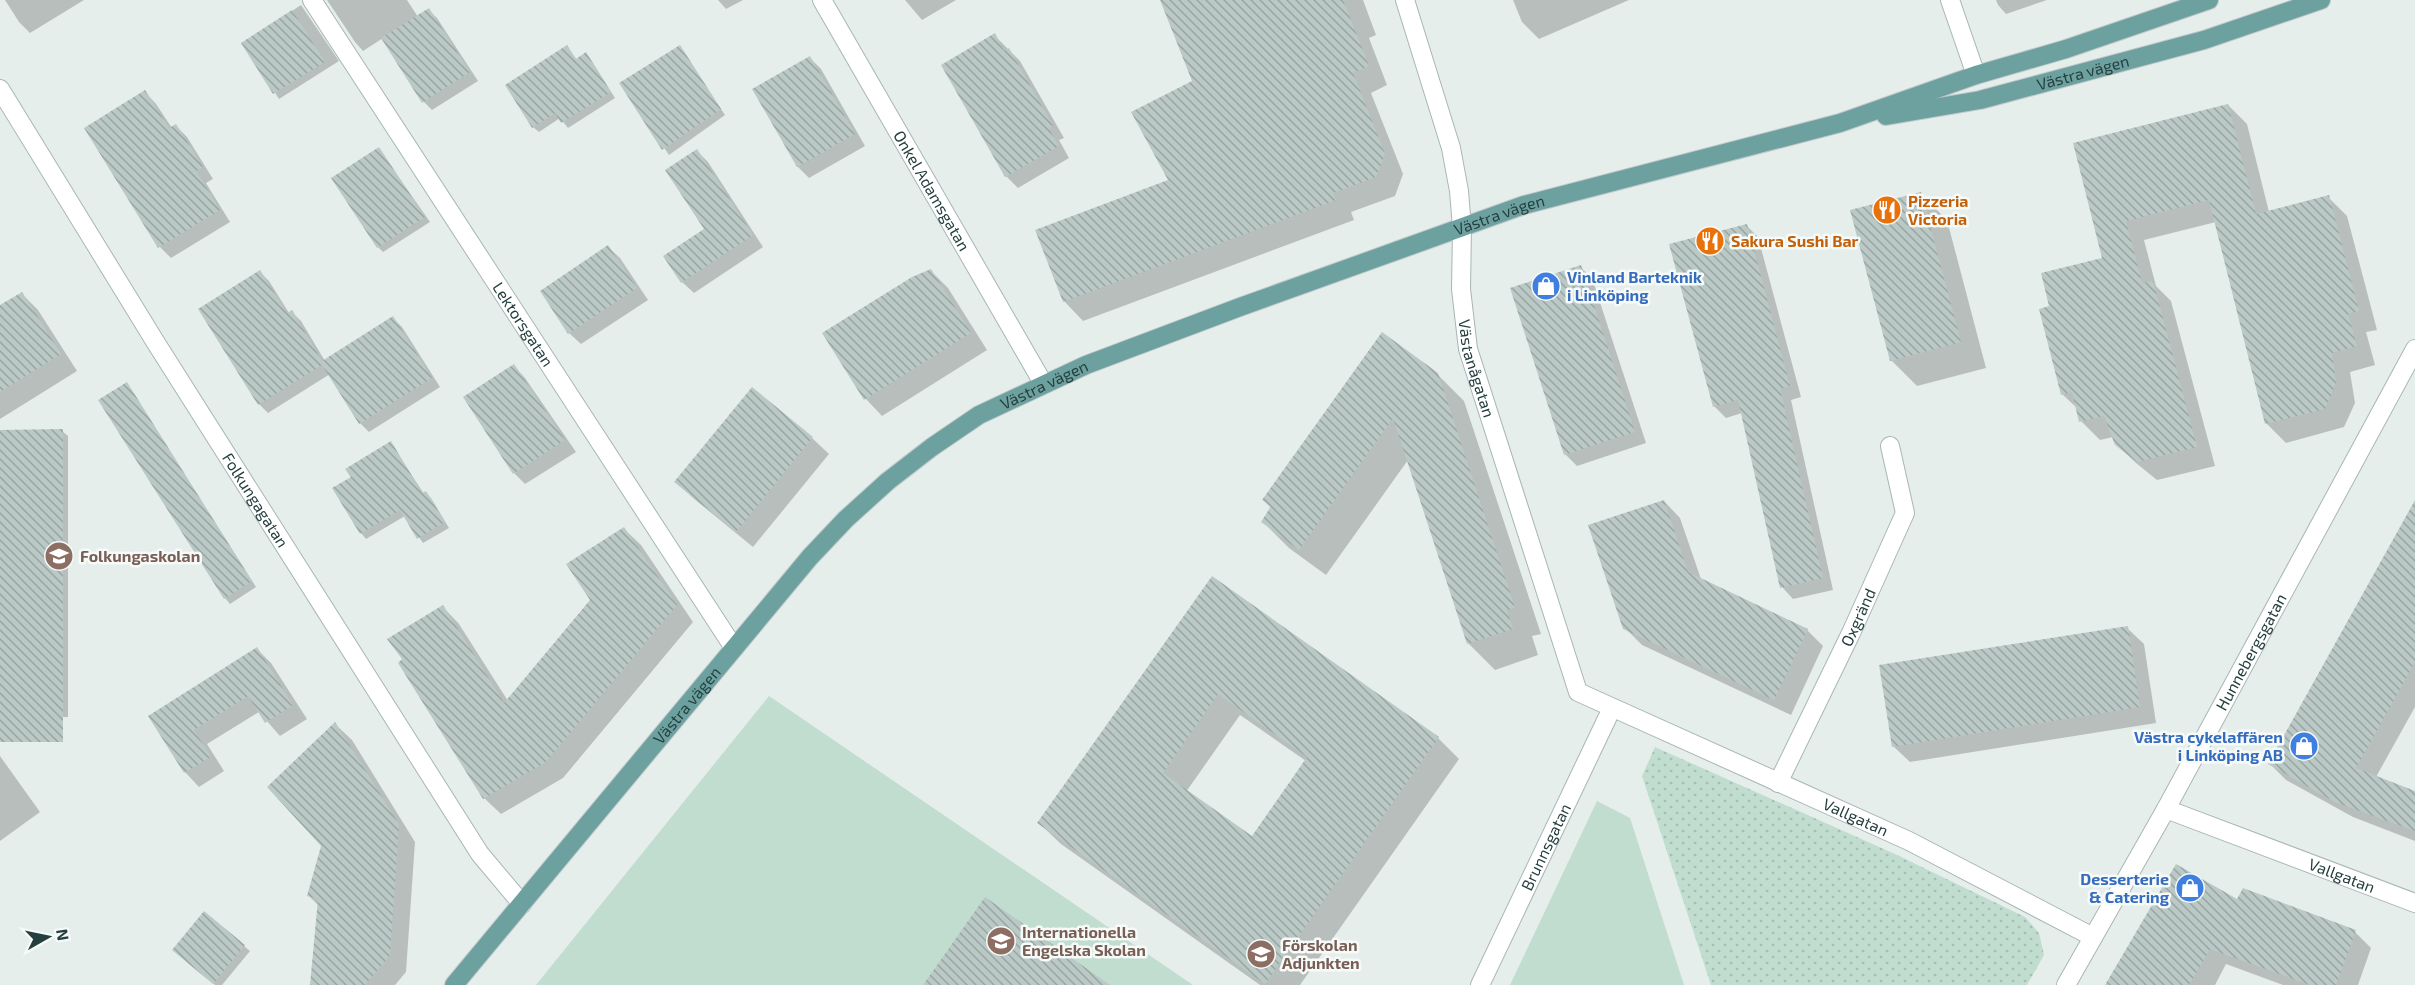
<svg xmlns="http://www.w3.org/2000/svg" width="2415" height="985" font-family="'Exo 2',sans-serif">
<style>
.grass{fill:url(#grass-dots)}
.park{fill:#c0ddcf}
.shadow{fill:#0003;fill-rule:evenodd}
.building{fill:url(#building-back-hatch);fill-rule:evenodd}
.lines{fill:none;stroke-linecap:round;stroke-linejoin:round}
.minor-casing{stroke:#a8b6b5;stroke-width:20}
.major-casing{stroke:#c2c9c9;stroke-width:20}
.minor{stroke:#fff;stroke-width:18}
.major{stroke:#6da1a0;stroke-width:18}
.labels{text-anchor:middle;stroke-width:5;stroke-linejoin:round;paint-order:stroke}
.street-label{font-size:16px;fill:#253f3f;stroke:#f6faf9}
.food-label{font-size:16px;font-weight:bold;fill:#c56008;stroke:#f6faf9;text-anchor:start}
.shop-label{font-size:16px;font-weight:bold;fill:#366cbe;stroke:#f6faf9;text-anchor:end}
.education-label{font-size:16px;font-weight:bold;fill:#785e54;stroke:#f6faf9;text-anchor:start}
</style>
<defs>
<pattern id="grass-dots" width="8" height="8" patternUnits="userSpaceOnUse" patternTransform="scale(1.5)"><rect width="8" height="8" fill="#c0ddcf"/><path d="M2 2h.1M6 6h.1" fill="none" stroke="#a5bfb3" stroke-width="1.8" stroke-linecap="round"/></pattern>
<pattern id="building-back-hatch" width="6" height="6" patternUnits="userSpaceOnUse" patternTransform="scale(1.5)"><rect width="6" height="6" fill="#bbc9c6"/><path d="M-1 5l2 2M0 0l6 6M5-1l2 2" fill="none" stroke="#98a5a2"/></pattern>
</defs>
<rect width="100%" height="100%" fill="#e6eeec"/>
<path class="grass" d="M1655 747 1895 854 2025 917 2039 933 2044 955 2027 985H1711L1642 776Z"/>
<g class="park">
<path d="M769 696 1193 985H536Z"/>
<path d="M1597 801 1630 818 1684 985H1510Z"/>
</g>
<g class="shadow">
<path d="M5 0H84L30 33 19 22Z"/>
<path d="M327 0H407L418 17 428 10 437 18 478 81 432 110 424 102 383 38 363 51 355 42Z"/>
<path d="M718 0H743L726 9Z"/>
<path d="M905 0H956L922 20Z"/>
<path d="M1161 0H1363L1376 35 1369 38 1387 85 1371 93 1403 174 1395 196 1351 212 1354 220 1083 321 1064 301 1170 181 1194 81Z"/>
<path d="M1513 0H1629L1539 39 1522 22Z"/>
<path d="M1996 0H2047L2006 14 1998 5Z"/>
<path d="M301 5 339 61 279 99 243 43Z"/>
<path d="M994 35 1020 61 1064 138 1059 140 1069 158 1018 188 1006 176 943 66Z"/>
<path d="M567 47 577 60 586 54 591 60 615 98 568 128 560 118 539 132 533 127Z"/>
<path d="M680 47 725 115 669 155 621 84Z"/>
<path d="M810 58 821 69 865 146 809 178 798 167 754 89Z"/>
<path d="M145 92 156 104 172 128 176 126 187 137 213 179 206 183 230 222 171 258 160 247 87 129Z"/>
<path d="M2228 105 2247 124 2269 212 2328 197 2347 216 2377 330 2366 332 2375 365 2350 372 2355 403 2344 427 2286 443 2267 424 2216 222 2144 240 2156 286 2171 301 2215 466 2157 480 2136 463 2116 444 2113 437 2100 440 2081 421 2078 409 2062 394 2051 307 2104 259 2075 144Z"/>
<path d="M379 149 430 222 383 252 378 247Z"/>
<path d="M697 151 708 162 763 247 694 293 682 282 706 229Z"/>
<path d="M1921 194 1947 220 1986 368 1917 386 1891 360Z"/>
<path d="M1746 225 1758 237 1801 397 1791 400 1833 590 1793 599 1782 587 1742 413 1726 418 1714 406Z"/>
<path d="M608 247 620 258 648 300 581 344 569 333Z"/>
<path d="M1580 267 1592 278 1646 443 1577 466 1565 454Z"/>
<path d="M931 271 948 288 987 350 882 416 866 399 824 334Z"/>
<path d="M260 272 269 281 289 313 292 312 301 321 325 361 393 318 402 327 440 387 369 432 360 423 330 374 268 413 259 404Z"/>
<path d="M22 294 38 310 77 371 0 419V307Z"/>
<path d="M514 366 525 378 576 452 525 484 514 473Z"/>
<path d="M1437 374 1464 401 1541 634 1532 636 1538 655 1495 670 1468 643 1408 460 1326 575 1289 548 1263 522 1271 508 1263 500Z"/>
<path d="M127 384 256 587 230 604 225 598Z"/>
<path d="M752 389 812 438 829 454 753 547 693 498 676 482Z"/>
<path d="M0 431H62L68 436V717H0Z"/>
<path d="M391 443 424 494 426 493 431 498 449 528 423 543 405 516 366 539 361 533 353 478Z"/>
<path d="M1664 501 1680 518 1701 579 1807 630 1823 646 1791 715 1642 645 1625 628Z"/>
<path d="M2415 504V707L2376 777 2415 792V841L2353 817 2286 780 2270 764Z"/>
<path d="M624 529 641 545 693 622 563 778 501 814 484 798 443 607 459 624 508 701 592 600Z"/>
<path d="M1212 578 1438 738 1459 759 1300 985H1260L1061 844 1039 823ZM1240 715 1306 761 1252 838 1186 792Z"/>
<path d="M2127 628 2144 644 2156 723 1910 762 1893 746Z"/>
<path d="M257 649 271 663 307 719 280 736 259 712 207 744 224 771 199 787 185 772 150 716Z"/>
<path d="M335 724 352 740 415 842 406 972 395 985H314L319 906 309 896 323 846Z"/>
<path d="M0 756 40 812 0 841Z"/>
<path d="M2238 901 2355 932 2371 948 2358 985H2283L2226 964 2215 985H2107Z"/>
<path d="M204 913 250 951 222 985H215L179 955Z"/>
</g>
<g class="building">
<path d="M1160 0H1343L1369 66 1353 73 1385 154 1376 177 1333 193 1336 200 1063 302 1035 230 1168 180 1131 112 1192 81Z"/>
<path d="M429 8 470 72 422 103 381 38Z"/>
<path d="M292 10 325 62 273 94 241 43Z"/>
<path d="M995 33 1004 51 1009 48 1053 126 1049 129 1059 146 1005 177 941 65Z"/>
<path d="M567 45 576 59 586 52 611 92 561 123 555 113 532 128 505 85Z"/>
<path d="M680 45 721 109 662 150 619 83Z"/>
<path d="M810 56 855 134 797 167 752 89Z"/>
<path d="M145 90 169 128 176 124 190 146 203 167 196 171 220 210 158 248 84 128Z"/>
<path d="M2228 104 2256 214 2329 195 2359 311 2348 314 2357 346 2332 353 2336 383 2325 409 2265 424 2209 200 2126 221 2142 283 2153 281 2197 447 2137 462 2115 445 2104 416 2079 422 2072 392 2061 395 2039 309 2049 306 2041 273 2102 258 2073 143Z"/>
<path d="M379 147 425 217 377 248 331 178Z"/>
<path d="M697 149 753 235 681 283 663 256 704 229 665 170Z"/>
<path d="M1921 192 1961 342 1890 361 1850 210Z"/>
<path d="M1747 224 1790 386 1780 389 1823 578 1780 588 1738 400 1713 407 1669 244Z"/>
<path d="M608 245 637 288 568 334 540 291Z"/>
<path d="M1581 265 1635 432 1564 455 1510 288Z"/>
<path d="M931 269 971 333 864 400 822 333 912 277Z"/>
<path d="M260 270 287 313 292 310 322 361 393 316 432 378 359 424 322 365 258 405 198 309Z"/>
<path d="M22 292 61 354 0 392V305Z"/>
<path d="M1382 332 1438 373 1515 608 1507 610 1513 629 1467 644 1393 418 1299 550 1261 522 1271 506 1262 500Z"/>
<path d="M514 364 565 440 513 474 463 397Z"/>
<path d="M127 382 252 581 224 599 98 400Z"/>
<path d="M752 387 813 437 736 532 674 482Z"/>
<path d="M63 429V742H0V430Z"/>
<path d="M391 441 422 493 426 491 445 522 417 539 400 510 360 534 332 488 351 477 345 469Z"/>
<path d="M1664 500 1688 572 1808 629 1774 700 1623 629 1588 525Z"/>
<path d="M2415 500V662L2356 768 2415 791V831L2335 802 2268 764Z"/>
<path d="M624 527 677 605 546 762 483 799 398 663 402 659 387 639 443 605 504 703 590 600 566 564Z"/>
<path d="M1212 576 1439 737 1265 984 1037 823ZM1218 694 1307 757 1252 836 1163 773Z"/>
<path d="M2128 626 2140 707 1892 747 1879 665Z"/>
<path d="M257 647 293 705 265 723 248 696 194 730 211 757 184 773 148 716Z"/>
<path d="M335 722 399 824 390 955 365 985H310L318 899 307 896 321 846 267 787Z"/>
<path d="M2176 864 2237 899 2243 888 2356 930 2336 985H2310L2210 949 2189 985H2105Z"/>
<path d="M985 897 1110 985H923Z"/>
<path d="M204 911 245 945 213 984 172 950Z"/>
</g>
<g class="lines">
<g class="minor-casing">
<g id="minor">
<path id="s1" d="M312 0 734 648"/>
<path id="s2" d="M822 0 1043 383"/>
<path id="s3" d="M1405 0 1451 148 1459 191 1462 228 1461 289 1468 349 1578 692 1909 841 2093 937"/>
<path d="M1950 0 1976 75"/>
<path id="s4" d="M0 89 156 343 480 854 522 904"/>
<path id="s5" d="M1778 783 1851 633 1905 513 1890 446"/>
<path id="s6" d="M2166 809 2415 903"/>
<path id="s7" d="M1480 985 1612 708"/>
<path id="s8" d="M2066 985 2166 809 2415 349"/>
</g>
</g>
<g class="major-casing">
<g id="major">
<path id="s9" d="M1886 116 1980 100 2204 40 2321 0"/>
<path id="s10" d="M454 985 810 557 846 519 888 481 932 447 979 415 1086 365 1240 307 1524 205 1840 123 1976 75 2066 49 2209 0"/>
</g>
</g>
<use href="#minor" class="minor"/>
<use href="#major" class="major"/>
</g>
<defs>
<g id="restaurant-disc" transform="scale(1.5)"><circle r="9.5" fill="#e8710a" stroke="#f6faf9"/><path d="M-5-6h1v4h1v-4h1v4h1v-4h1v5L-1.5 .5V6h-2V.5L-5-1ZM5-6V6H3V1.5H1.5Q1.5-4 5-6Z" fill="#fff"/></g>
<g id="shop-disc" transform="scale(1.5)"><circle r="9.5" fill="#3f7fe0" stroke="#f6faf9"/><path d="M-5-2.5h2.3a2.7 3.5 0 0 1 5.4 0H5L5.5 6h-11ZM-1.5-2.5h3a1.5 2.3 0 0 0-3 0Z" fill="#fff"/></g>
<g id="school-disc" transform="scale(1.5)"><circle r="9.5" fill="#8d6e63" stroke="#f6faf9"/><path d="M0-5L7-2L0 1L-7-2ZM-4 1L0 2.5L4 1V4Q0 6-4 4Z" fill="#fff"/></g>
</defs>
<g fill-rule="evenodd">
<use href="#restaurant-disc" x="1887" y="210"/>
<use href="#restaurant-disc" x="1710" y="241"/>
<use href="#shop-disc" x="1546" y="286"/>
<use href="#school-disc" x="59" y="556"/>
<use href="#shop-disc" x="2304" y="746"/>
<use href="#shop-disc" x="2190" y="888"/>
<use href="#school-disc" x="1001" y="941"/>
<use href="#school-disc" x="1261" y="954"/>
</g>
<g class="labels">
<g class="street-label">
<text dy="6" stroke="none"><textPath href="#s9" startOffset="202">Västra vägen</textPath></text>
<text dy="6" stroke="none"><textPath href="#s2" startOffset="220">Onkel Adamsgatan</textPath></text>
<text dy="6" stroke="none"><textPath href="#s10" startOffset="1336">Västra vägen</textPath></text>
<text dy="6" stroke="none"><textPath href="#s1" startOffset="387">Lektorsgatan</textPath></text>
<text dy="6" stroke="none"><textPath href="#s3" startOffset="378">Västanågatan</textPath></text>
<text dy="6" stroke="none"><textPath href="#s10" startOffset="850">Västra vägen</textPath></text>
<text dy="6" stroke="none"><textPath href="#s4" startOffset="484">Folkungagatan</textPath></text>
<text dy="6" stroke="none"><textPath href="#s5" startOffset="184">Oxgränd</textPath></text>
<text dy="6" stroke="none"><textPath href="#s8" startOffset="381">Hunnebergsgatan</textPath></text>
<text dy="6" stroke="none"><textPath href="#s10" startOffset="364">Västra vägen</textPath></text>
<text dy="6" stroke="none"><textPath href="#s3" startOffset="1022">Vallgatan</textPath></text>
<text dy="6" stroke="none"><textPath href="#s7" startOffset="153">Brunnsgatan</textPath></text>
<text dy="6" stroke="none"><textPath href="#s6" startOffset="188">Vallgatan</textPath></text>
</g>
<g class="food-label">
<text x="1908" y="207">Pizzeria<tspan x="1908" dy="18">Victoria</tspan></text>
<text x="1731" y="247">Sakura Sushi Bar</text>
</g>
<g class="shop-label">
<text x="1567" y="283" text-anchor="start">Vinland Barteknik<tspan x="1567" dy="18">i Linköping</tspan></text>
<text x="2283" y="743">Västra cykelaffären<tspan x="2283" dy="18">i Linköping AB</tspan></text>
<text x="2169" y="885">Desserterie<tspan x="2169" dy="18">&amp; Catering</tspan></text>
</g>
<g class="education-label">
<text x="80" y="562">Folkungaskolan</text>
<text x="1022" y="938">Internationella<tspan x="1022" dy="18">Engelska Skolan</tspan></text>
<text x="1282" y="951">Förskolan<tspan x="1282" dy="18">Adjunkten</tspan></text>
</g>
</g>
<g transform="translate(48 937) rotate(81)" stroke="#f6faf9" stroke-width="4.5" paint-order="stroke">
<path d="M0-4.5L10 22L0 15L-10 22Z" fill="#253f3f"/>
<text y="-9" font-size="16" font-weight="bold" text-anchor="middle" fill="#253f3f">N</text>
</g>
</svg>
